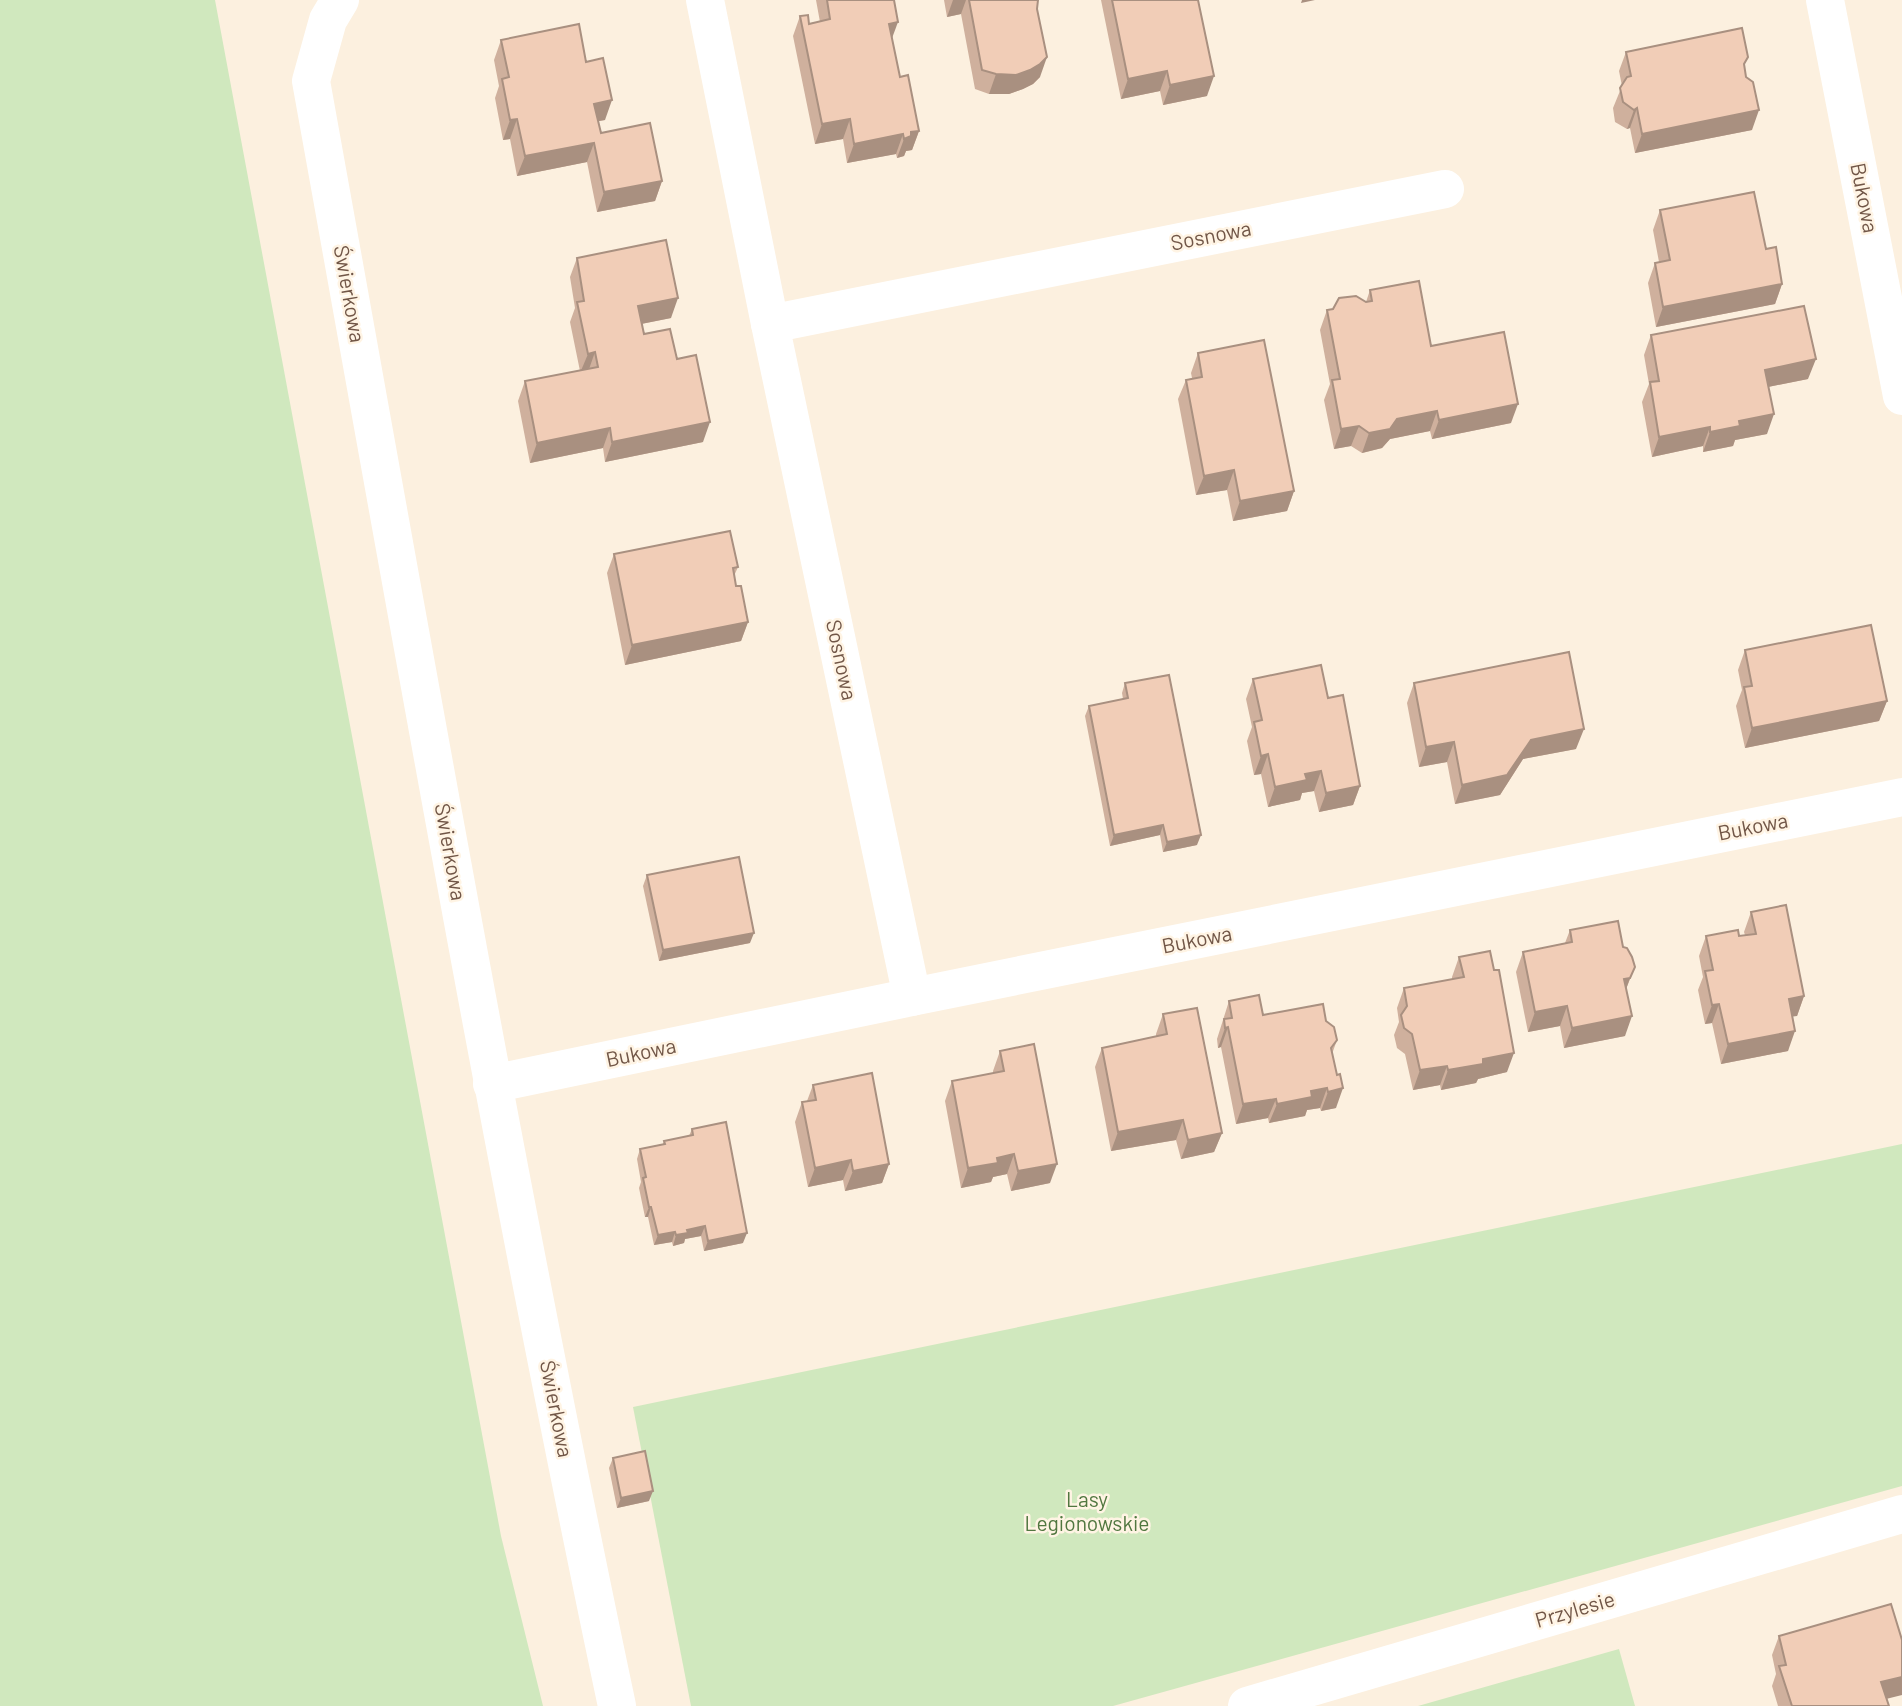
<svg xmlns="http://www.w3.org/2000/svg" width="1902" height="1706" font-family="Barlow,sans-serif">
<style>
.green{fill:#d0e8be}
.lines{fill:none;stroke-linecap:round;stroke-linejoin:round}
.minor{stroke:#fff;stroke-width:38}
.wall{fill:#cfb09d}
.shaded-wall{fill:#a99080}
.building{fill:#f1cdb7;stroke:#a99080;stroke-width:2}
.labels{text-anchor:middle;stroke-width:5;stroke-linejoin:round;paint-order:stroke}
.street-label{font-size:21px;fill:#715647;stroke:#fff4e4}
.park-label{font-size:21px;fill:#517740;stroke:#fff4e4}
</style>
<rect width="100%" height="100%" fill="#fcf0df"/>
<g class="green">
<path d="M0 0H215L501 1536 543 1706H0Z"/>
<path d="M1902 1144V1486L1113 1706H691L633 1407Z"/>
<path d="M1619 1649 1635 1706H1418Z"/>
</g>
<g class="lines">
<g class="minor">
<path d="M340 0 328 20 311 81C409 624 503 1167 617 1706"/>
<path d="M705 0 770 324 912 997"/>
<path d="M1825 0 1902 396"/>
<path d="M770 324 1445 189"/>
<path d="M492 1084 912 997 1902 797"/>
<path d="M1247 1706 1902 1514"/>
</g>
</g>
<g class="wall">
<path d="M816 0H894L892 38 900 77 919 131 912 150 906 151 904 156 897 158 896 154 847 163 843 139 815 144 793 36 800 16 809 24 820 22Z"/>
<path d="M944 0H1038L1037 9 1040 77 1033 84 1023 89 1009 94H989L975 89 961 14 947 17Z"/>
<path d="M1101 0H1198L1207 96 1163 105 1160 91 1121 99Z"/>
<path d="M501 40 586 62 605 120 598 121 601 133 662 181 655 201 597 212 587 162 517 176 510 139 503 140 495 98 499 86 494 60Z"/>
<path d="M1626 52 1744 67 1752 130 1635 153 1630 128 1627 129 1615 122 1613 108 1622 86 1619 71Z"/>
<path d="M1660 210 1766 249 1782 284 1775 304 1656 327 1648 283 1655 263 1659 262 1653 230Z"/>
<path d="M577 258 671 318 641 324 644 334 677 359 703 442 605 462 603 448 530 463 518 401 525 381 580 371 570 322 575 308 570 277Z"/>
<path d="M1370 290 1431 346 1511 423 1432 439 1430 431 1390 439 1382 448 1362 453 1351 446 1334 449 1324 400 1330 384 1320 330 1327 310 1366 302Z"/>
<path d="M1651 335 1808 379 1768 387 1767 434 1735 440 1733 446 1703 452V446L1652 457 1642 402 1649 384 1644 355Z"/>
<path d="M1198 353 1294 491 1287 511 1233 521 1227 490 1196 495 1178 399 1186 380 1192 378 1191 373Z"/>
<path d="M614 554 738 567 734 576 736 586 748 622 741 641 625 665 607 573Z"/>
<path d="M1745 650 1887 701 1879 721 1745 748 1736 706 1742 690 1738 670Z"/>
<path d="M1253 679 1328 698 1360 786 1353 805 1319 812 1314 791 1302 793 1300 800 1268 807 1261 774 1254 775 1247 741 1252 727 1246 699Z"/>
<path d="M1125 683 1197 845 1163 852 1160 835 1110 846 1085 716 1089 706 1123 699 1122 693Z"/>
<path d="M1414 683 1576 749 1523 759 1500 795 1455 804 1447 762 1419 767 1407 703Z"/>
<path d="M647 875 750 943 659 961 643 886Z"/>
<path d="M1751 912 1804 996 1797 1016H1792L1788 1051 1721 1064 1712 1023 1705 1024 1698 990 1703 977 1699 956 1706 936H1739L1745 935 1744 932Z"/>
<path d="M1570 930 1623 947 1635 967 1626 989 1625 1036 1564 1048 1560 1026 1528 1032 1516 972 1523 952 1565 943Z"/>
<path d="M1459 957 1507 1072 1478 1079 1476 1083 1441 1090 1440 1085 1413 1090 1405 1054 1397 1048 1394 1035 1399 1022 1397 1008 1404 988 1452 979V977Z"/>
<path d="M1229 1001 1263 1015 1326 1021 1337 1040 1332 1054 1336 1108 1321 1111 1320 1108 1307 1110 1305 1116 1269 1123 1268 1118 1236 1124 1221 1047 1218 1048 1217 1039Z"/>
<path d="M1163 1014 1222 1133 1214 1152 1181 1159 1176 1140 1111 1151 1095 1067 1102 1048 1156 1036V1034Z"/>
<path d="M1000 1051 1050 1183 1011 1191 1007 1174 993 1177 991 1182 961 1188 945 1101 952 1081 993 1073V1071Z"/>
<path d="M813 1085 889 1164 882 1183 845 1191 843 1180 808 1187 795 1122 802 1102 807 1101Z"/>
<path d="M692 1129 743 1243 704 1251 701 1236 685 1239 684 1243 673 1246 672 1242 654 1245 648 1217H645L639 1188 641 1182 637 1159 640 1149 663 1144 664 1141 689 1136Z"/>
<path d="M613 1458 649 1501 617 1508 609 1468Z"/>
<path d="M1779 1636 1886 1699 1889 1706H1778L1772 1686 1776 1674 1772 1655Z"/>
</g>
<g class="shaded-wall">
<path d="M953 0H966L961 14 947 17Z"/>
<path d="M1302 0H1315L1301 3Z"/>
<path d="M898 22 891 41 889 24Z"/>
<path d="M1047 57 1040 77 1033 84 1023 89 1009 94H989L996 74Z"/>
<path d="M1167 71 1160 91 1121 99 1128 79Z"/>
<path d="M1214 76 1207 96 1163 105 1170 85Z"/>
<path d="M612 100 605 120 587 123 594 104Z"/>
<path d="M1637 108 1630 128 1627 129 1634 110Z"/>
<path d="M1759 110 1752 130 1635 153 1642 134Z"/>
<path d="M517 119 510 139 503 140 510 120Z"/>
<path d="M850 119 843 139 815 144 822 124Z"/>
<path d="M919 131 912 150 906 151 904 156 897 158 904 139 911 132Z"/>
<path d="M903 134 896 154 847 163 854 144Z"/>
<path d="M594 143 587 162 517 176 525 156Z"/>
<path d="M662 181 655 201 597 212 604 192Z"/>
<path d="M1782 284 1775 304 1656 327 1663 307Z"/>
<path d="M678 298 671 318 631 326 638 306Z"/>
<path d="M595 352 588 372 580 373 588 354Z"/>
<path d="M1816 359 1808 379 1758 389 1765 370Z"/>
<path d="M1518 404 1511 423 1432 439 1439 420Z"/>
<path d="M1437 411 1430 431 1390 439 1382 448 1362 453 1369 433 1397 419Z"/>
<path d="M1774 414 1767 434 1735 440 1733 446 1703 452 1710 432 1739 421Z"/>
<path d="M710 422 703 442 605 462 612 442Z"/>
<path d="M1359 426 1351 446 1334 449 1341 429Z"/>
<path d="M1710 427 1703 446 1652 457 1659 437Z"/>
<path d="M610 428 603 448 530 463 537 443Z"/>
<path d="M1234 470 1227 490 1196 495 1204 476Z"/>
<path d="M1294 491 1287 511 1233 521 1240 501Z"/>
<path d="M748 622 741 641 625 665 632 645Z"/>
<path d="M1887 701 1879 721 1745 748 1752 728Z"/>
<path d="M1584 729 1576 749 1523 759 1500 795 1455 804 1462 785 1531 740Z"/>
<path d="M1454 742 1447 762 1419 767 1426 747Z"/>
<path d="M1268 754 1261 774 1254 775 1261 756Z"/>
<path d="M1321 771 1314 791 1302 793 1300 800 1268 807 1275 787 1305 774Z"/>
<path d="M1360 786 1353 805 1319 812 1326 793Z"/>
<path d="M1163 825 1160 835 1110 846 1114 835Z"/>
<path d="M1201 835 1197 845 1163 852 1167 842Z"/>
<path d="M754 933 750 943 659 961 663 950Z"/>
<path d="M1630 978 1623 998 1624 979Z"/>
<path d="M1804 996 1797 1016 1782 1018 1789 999Z"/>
<path d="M1719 1004 1712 1023 1705 1024 1712 1005Z"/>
<path d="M1567 1006 1560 1026 1528 1032 1535 1012Z"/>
<path d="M1632 1016 1625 1036 1564 1048 1572 1028Z"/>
<path d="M1228 1027 1221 1047 1218 1048 1225 1028Z"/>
<path d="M1795 1031 1788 1051 1721 1064 1728 1044Z"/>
<path d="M1514 1053 1507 1072 1478 1079 1476 1083 1441 1090 1448 1070 1483 1059Z"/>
<path d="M1447 1066 1440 1085 1413 1090 1420 1070Z"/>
<path d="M1327 1088 1320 1108 1307 1110 1305 1116 1269 1123 1277 1104 1311 1091Z"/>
<path d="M1343 1088 1336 1108 1321 1111 1328 1092Z"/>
<path d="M1276 1099 1268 1118 1236 1124 1243 1104Z"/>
<path d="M1183 1120 1176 1140 1111 1151 1118 1132Z"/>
<path d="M1222 1133 1214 1152 1181 1159 1188 1140Z"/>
<path d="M1014 1154 1007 1174 993 1177 991 1182 961 1188 968 1168 997 1158Z"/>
<path d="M851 1160 843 1180 808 1187 815 1168Z"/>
<path d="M889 1164 882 1183 845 1191 853 1171Z"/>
<path d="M1057 1164 1050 1183 1011 1191 1018 1171Z"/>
<path d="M649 1207H651L648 1217H645Z"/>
<path d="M705 1226 701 1236 685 1239 684 1243 673 1246 676 1235 687 1230Z"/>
<path d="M675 1232 672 1242 654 1245 658 1235Z"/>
<path d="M747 1233 743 1243 704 1251 708 1241Z"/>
<path d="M653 1491 649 1501 617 1508 621 1498Z"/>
<path d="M1902 1677V1695L1874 1702 1881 1682Z"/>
</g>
<g class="building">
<path d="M827 0H894L898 22 889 24 900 77 908 75 919 131 911 132V136L904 139 903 134 854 144 850 119 822 124 800 16 808 15 809 24 830 19Z"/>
<path d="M969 0H1038L1037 9 1047 57 1040 64 1030 70 1016 75 996 74 982 70Z"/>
<path d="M1112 0H1198L1214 76 1170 85 1167 71 1128 79Z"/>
<path d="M579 24 586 62 603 58 612 100 594 104 601 133 650 123 662 181 604 192 594 143 525 156 517 119 510 120 502 79 509 77 501 40Z"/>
<path d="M1742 28 1748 57 1744 64 1746 77 1753 82 1759 110 1642 134 1637 108 1634 110 1623 102 1620 88 1627 77 1631 76 1626 52Z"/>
<path d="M1754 192 1766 249 1776 247 1782 284 1663 307 1655 263 1670 260 1660 210Z"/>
<path d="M666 240 678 298 638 306 644 334 670 329 677 359 696 355 710 422 612 442 610 428 537 443 525 381 598 367 595 352 588 354 577 302 584 301 577 258Z"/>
<path d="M1419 281 1431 346 1504 332 1518 404 1439 420 1437 411 1397 419 1390 429 1369 433 1359 426 1341 429 1332 380 1340 379 1327 310 1333 309 1339 298 1356 296 1366 302 1372 301 1370 290Z"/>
<path d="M1804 306 1816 359 1765 370 1774 414 1739 421 1740 426 1710 432V427L1659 437 1650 382 1659 381 1651 335Z"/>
<path d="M1264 340 1294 491 1240 501 1234 470 1204 476 1186 380 1202 377 1198 353Z"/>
<path d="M730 531 738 567 733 568 736 586H741L748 622 632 645 614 554Z"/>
<path d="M1871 625 1887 701 1752 728 1744 687 1752 686 1745 650Z"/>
<path d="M1569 652 1584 729 1531 740 1507 775 1462 785 1454 742 1426 747 1414 683Z"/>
<path d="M1321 665 1328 698 1343 695 1360 786 1326 793 1321 771 1305 774 1307 780 1275 787 1268 754 1261 756 1254 722 1262 720 1253 679Z"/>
<path d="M1169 675 1201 835 1167 842 1163 825 1114 835 1089 706 1128 698 1125 683Z"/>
<path d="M739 857 754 933 663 950 647 875Z"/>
<path d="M1786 905 1804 996 1789 999 1795 1031 1728 1044 1719 1004 1712 1005 1705 971 1713 970 1706 936 1738 930 1739 936 1756 934 1751 912Z"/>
<path d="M1618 921 1623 947 1627 948 1632 957 1635 967 1630 978 1624 979 1632 1016 1572 1028 1567 1006 1535 1012 1523 952 1572 942 1570 930Z"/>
<path d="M1490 951 1494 970H1499L1514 1053 1483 1059V1064L1448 1070 1447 1066 1420 1070 1412 1034 1404 1028 1401 1015 1407 1006 1404 988 1464 977 1459 957Z"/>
<path d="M1259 995 1263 1015 1323 1004 1326 1021 1334 1027 1337 1040 1331 1048 1337 1075 1340 1074 1343 1088 1328 1092 1327 1088 1311 1091 1312 1097 1277 1104 1276 1099 1243 1104 1228 1027 1225 1028 1224 1019 1232 1018 1229 1001Z"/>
<path d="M1197 1008 1222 1133 1188 1140 1183 1120 1118 1132 1102 1048 1167 1034 1163 1014Z"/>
<path d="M1034 1044 1057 1164 1018 1171 1014 1154 997 1158 998 1163 968 1168 952 1081 1004 1071 1000 1051Z"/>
<path d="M872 1073 889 1164 853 1171 851 1160 815 1168 802 1102 816 1100 813 1085Z"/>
<path d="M726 1122 747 1233 708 1241 705 1226 687 1230 688 1233 676 1235 675 1232 658 1235 651 1207H649L643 1178 646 1177 640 1149 665 1144 664 1141 693 1135 692 1129Z"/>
<path d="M645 1451 653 1491 621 1498 613 1458Z"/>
<path d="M1891 1604 1902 1640V1677L1881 1682 1889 1706H1792L1779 1666 1786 1665 1779 1636Z"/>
</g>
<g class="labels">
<g class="street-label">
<text transform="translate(1864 198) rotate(79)" y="7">Bukowa</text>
<text transform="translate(1211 236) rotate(-11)" y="7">Sosnowa</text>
<text transform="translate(349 294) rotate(80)" y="7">Świerkowa</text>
<text transform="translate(841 660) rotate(78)" y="7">Sosnowa</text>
<text transform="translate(1753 827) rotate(-11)" y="7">Bukowa</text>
<text transform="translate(450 852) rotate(80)" y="7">Świerkowa</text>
<text transform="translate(1197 940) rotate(-11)" y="7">Bukowa</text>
<text transform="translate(641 1053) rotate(-12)" y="7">Bukowa</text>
<text transform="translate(556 1409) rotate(79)" y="7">Świerkowa</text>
<text transform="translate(1575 1610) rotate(-16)" y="7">Przylesie</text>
</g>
<g class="park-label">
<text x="1087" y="1507">Lasy<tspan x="1087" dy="24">Legionowskie</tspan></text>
</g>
</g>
</svg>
